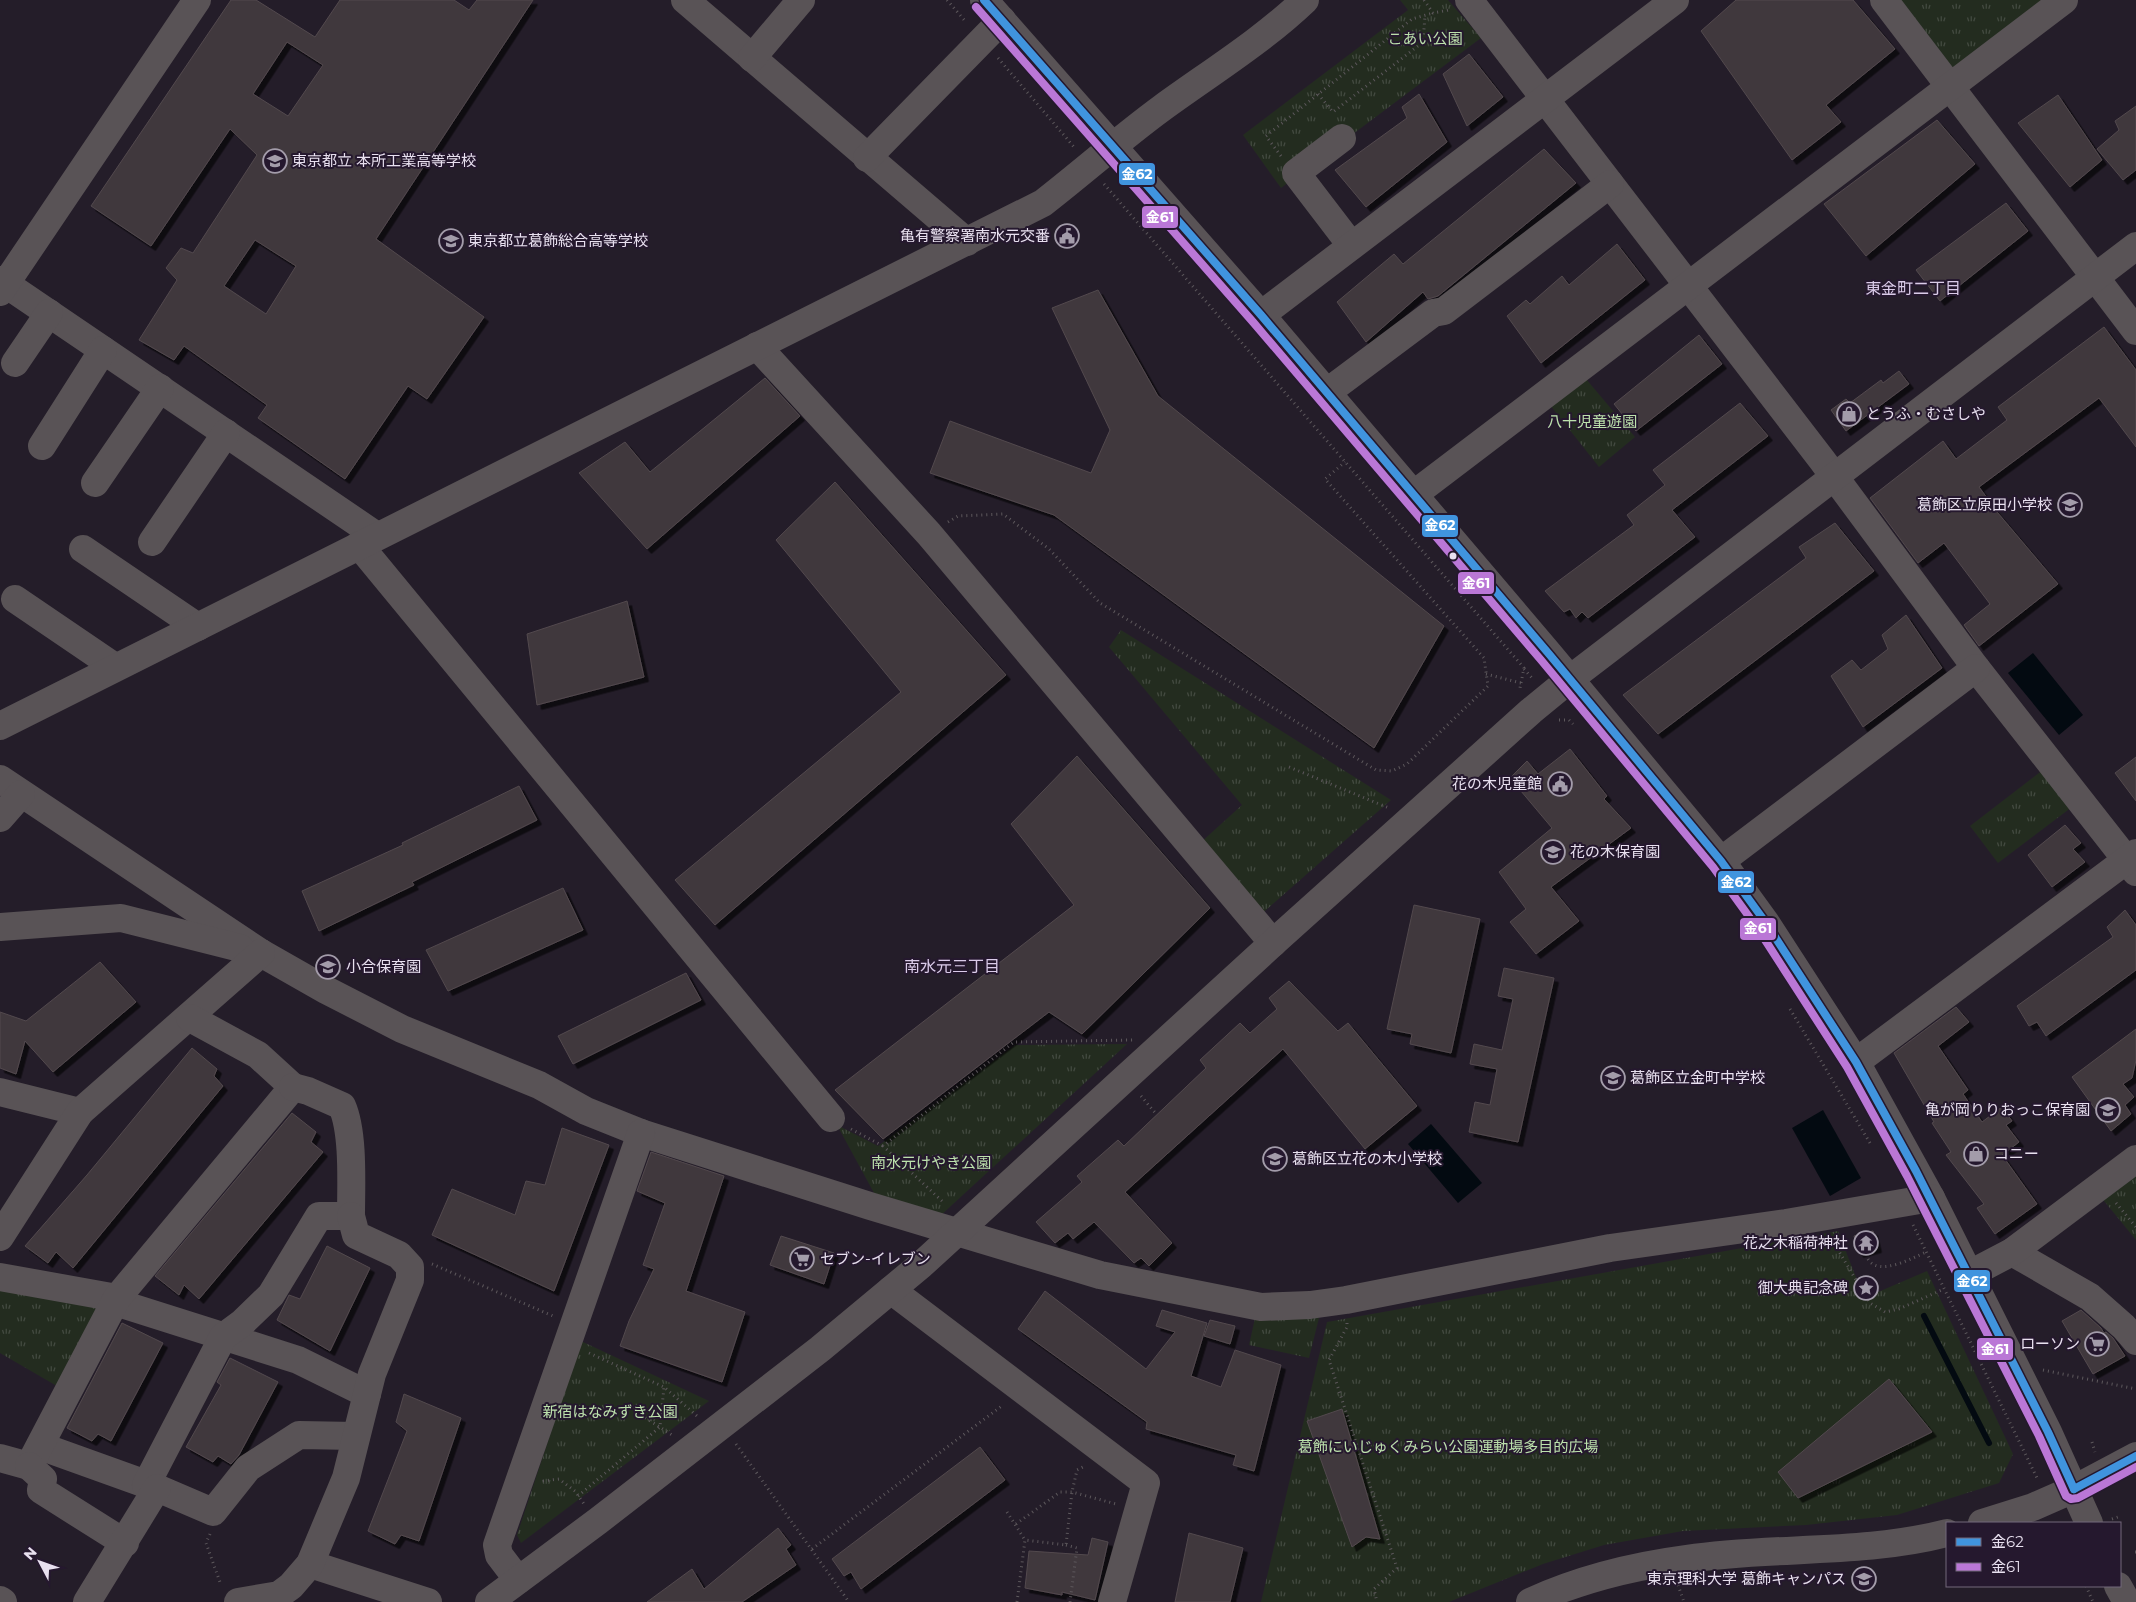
<svg xmlns="http://www.w3.org/2000/svg" width="2136" height="1602" font-family="Montserrat,'Noto Sans JP',sans-serif">
<style>
.park{fill:url(#park-tufts)}
.water{fill:#030a11}
.lines{fill:none;stroke-linecap:round;stroke-linejoin:round}
.stream{stroke:#030a11;stroke-width:6}
.building{fill:#41383c;stroke:#52494e;fill-rule:evenodd;filter:url(#shadow)}
.path{stroke:#5d585c;stroke-width:3;stroke-dasharray:1 4;stroke-linecap:butt}
.minor{stroke:#595356;stroke-width:28}
.bus-1-casing{stroke:#25182e;stroke-width:11}
.bus-2-casing{stroke:#25182e;stroke-width:11}
.bus-1{stroke:#4094de;stroke-width:8}
.bus-2{stroke:#ba77d6;stroke-width:8}
.bus-dot{fill:#e8e0ef;stroke:#25182e;stroke-width:2}
.labels{text-anchor:middle;stroke-width:4;stroke-linejoin:round;paint-order:stroke}
.park-label{font-size:15px;fill:#bce1ac;stroke:#25182e}
.poi-label{font-size:15px;fill:#e8e0ef;stroke:#25182e;text-anchor:start}
.neighbourhood-label{font-size:16px;fill:#dacbe9;stroke:#25182e}
.line-badge{stroke:#25182e;stroke-width:2}
.badge-label{font-size:14px;text-anchor:middle;font-weight:bold;fill:#fff}
</style>
<defs>
<pattern id="park-tufts" width="24" height="20" patternUnits="userSpaceOnUse" patternTransform="scale(1.25)"><rect width="24" height="20" fill="#232c1f"/><path d="M3 7l-1-3M5 7V3M7 7l1-3M15 17l-1-3M17 17v-4M19 17l1-3" fill="none" stroke="#434a40"/></pattern>
<filter id="shadow"><feDropShadow dx="4.5" dy="4.5" stdDeviation="0" flood-color="#0009"/></filter>
</defs>
<rect width="100%" height="100%" fill="#241d29"/>
<g class="park">
<path d="M1400 0H1448L1481 38 1281 188 1243 135 1408 10Z"/>
<path d="M1893 0H2057L1950 81Z"/>
<path d="M1581 373 1635 437 1599 467 1546 400Z"/>
<path d="M1121 630 1391 800 1258 917 1199 844 1242 805 1109 647Z"/>
<path d="M2048 766 2076 804 1998 863 1970 826Z"/>
<path d="M1127 1044 939 1217 874 1193 837 1125 878 1146 1015 1045Z"/>
<path d="M2136 1170V1240L2100 1196Z"/>
<path d="M1838 1231 1864 1298 1927 1271 2013 1454 1999 1483 1897 1515 1806 1525 1683 1531 1604 1545 1543 1564 1449 1602H1261L1327 1322Z"/>
<path d="M0 1290 105 1306 62 1389 0 1353Z"/>
<path d="M1255 1318H1319L1309 1358 1249 1345Z"/>
<path d="M581 1341 709 1401 521 1543 517 1535Z"/>
</g>
<g class="water">
<path d="M2033 653 2083 715 2059 735 2008 673Z"/>
<path d="M1823 1110 1861 1178 1830 1196 1792 1128Z"/>
<path d="M1431 1124 1482 1183 1458 1203 1408 1144Z"/>
</g>
<g class="lines">
<path class="stream" d="M1924 1316 1989 1443"/>
</g>
<g class="building">
<path d="M231 0H256L315 37 340 0H454L469 10 477 0H533L376 239 484 317 427 399 408 386 345 479 258 418 267 405 184 346 174 360 139 340 177 280 166 268 181 248 193 253 257 155 230 129 151 246 91 206ZM287 42 323 65 288 116 253 94ZM255 240 296 266 266 314 224 286Z"/>
<path d="M1736 0H1853L1895 49 1826 105 1841 122 1792 160 1701 31Z"/>
<path d="M1469 54 1503 97 1467 126 1443 74Z"/>
<path d="M1419 94 1447 142 1366 207 1335 170 1407 118 1402 107Z"/>
<path d="M2058 95 2102 160 2070 187 2018 123Z"/>
<path d="M2136 106V170L2123 180 2097 149 2119 130 2115 121Z"/>
<path d="M1937 120 1975 164 1866 256 1824 204Z"/>
<path d="M1544 149 1576 183 1438 296 1428 299 1423 292 1366 342 1337 302 1394 254 1403 264Z"/>
<path d="M2006 203 2028 231 1940 301 1916 270Z"/>
<path d="M1617 244 1645 280 1541 363 1507 316 1526 300 1530 304 1562 276 1569 285Z"/>
<path d="M1098 290 1158 396 1444 626 1374 748 1054 515 930 473 950 421 1091 473 1110 430 1052 308Z"/>
<path d="M2104 327 2136 370V447L2099 398 1979 487 1993 506H1992L2058 584 1979 646 1964 625 1990 604 1944 543 1918 563 1870 498 1943 441 1956 459 2007 420 1998 407Z"/>
<path d="M1699 335 1722 364 1636 431 1614 404Z"/>
<path d="M1899 371 1909 384 1846 431 1831 410 1846 399 1850 403 1881 380 1883 383Z"/>
<path d="M765 378 800 416 647 549 579 473 625 442 650 472Z"/>
<path d="M1740 403 1768 436 1672 510 1695 537 1588 618 1582 612 1576 618 1570 609 1564 612 1545 591 1634 525 1627 515 1665 485 1653 470Z"/>
<path d="M835 482 1006 675 715 925 675 880 901 692 776 540Z"/>
<path d="M1835 523 1874 571 1658 734 1623 695 1806 558 1799 547Z"/>
<path d="M627 601 644 677 537 705 527 634Z"/>
<path d="M1906 615 1942 668 1863 727 1831 676 1852 660 1861 670 1888 649 1882 635Z"/>
<path d="M1570 749 1607 796 1604 799 1631 828 1551 887 1579 921 1536 954 1510 922 1526 909 1499 872 1552 828 1510 778 1527 761 1538 774Z"/>
<path d="M1077 756 1210 908 1082 1034 1049 1012 883 1139 835 1090 1074 905 1011 824Z"/>
<path d="M2136 757V801L2115 773Z"/>
<path d="M519 786 537 820 412 882 414 885 319 931 302 891 403 845 402 843Z"/>
<path d="M2065 825 2081 843 2073 849 2085 862 2052 887 2028 855Z"/>
<path d="M563 888 583 930 448 991 426 950Z"/>
<path d="M1414 905 1480 919 1451 1053 1410 1044 1412 1034 1387 1029Z"/>
<path d="M2125 910 2136 925V970L2046 1036 2037 1022 2029 1026 2017 1006 2113 937 2107 927Z"/>
<path d="M100 962 136 1002 53 1072 25 1041 16 1074 0 1068V1012L26 1021Z"/>
<path d="M1504 968 1554 978 1518 1142 1469 1132 1475 1102 1490 1105 1497 1069 1470 1064 1474 1044 1502 1050 1513 999 1498 996Z"/>
<path d="M686 973 701 1000 573 1064 558 1036Z"/>
<path d="M1289 981 1338 1031 1348 1023 1417 1106 1365 1149 1283 1049 1125 1192 1172 1243 1149 1266 1141 1258 1134 1263 1094 1222 1073 1239 1068 1233 1055 1243 1036 1222 1082 1182 1077 1176 1118 1140 1124 1146 1206 1068 1200 1060 1240 1023 1250 1033 1277 1009 1269 998Z"/>
<path d="M1956 1007 1969 1022 1938 1046 1968 1090 1963 1094 1982 1122 2002 1107 2012 1121 2006 1125 2019 1142 2002 1155 2037 1204 1995 1234 1977 1208 1984 1204 1946 1155 1951 1152 1932 1123 1934 1122 1894 1053Z"/>
<path d="M2136 1029V1060L2132 1078 2123 1084 2134 1097 2125 1105 2131 1114 2111 1131 2072 1077Z"/>
<path d="M192 1048 217 1069 214 1076 223 1086 73 1268 56 1252 48 1263 25 1246 87 1175Z"/>
<path d="M292 1113 316 1132 311 1142 323 1152 199 1299 184 1285 179 1295 155 1276Z"/>
<path d="M562 1128 609 1145 554 1291 432 1235 452 1189 515 1215 526 1181 545 1185Z"/>
<path d="M651 1152 724 1176 686 1291 745 1312 722 1382 620 1346 629 1321 654 1269 643 1265 665 1203 637 1191Z"/>
<path d="M1873 1231 1877 1248 1859 1253 1854 1236Z"/>
<path d="M781 1236 834 1253 824 1284 770 1265Z"/>
<path d="M327 1246 370 1268 330 1351 277 1320 289 1295 300 1299Z"/>
<path d="M1045 1291 1146 1369 1175 1332 1156 1326 1162 1310 1207 1323 1191 1376 1221 1387 1235 1350 1281 1365 1254 1471 1233 1465 1236 1455 1146 1429 1147 1422 1018 1329Z"/>
<path d="M2081 1310 2101 1328 2104 1333 2106 1332 2113 1338 2125 1356 2093 1374 2062 1321Z"/>
<path d="M1210 1320 1235 1326 1230 1344 1204 1336Z"/>
<path d="M122 1323 163 1343 111 1441 98 1434 92 1441 67 1428Z"/>
<path d="M230 1358 278 1382 239 1455 231 1464 218 1456 213 1462 186 1447 221 1385 217 1382Z"/>
<path d="M1889 1379 1932 1432 1798 1498 1778 1472Z"/>
<path d="M404 1394 461 1418 419 1541 401 1535 395 1544 368 1531 407 1431 396 1422Z"/>
<path d="M1342 1409 1380 1539 1366 1537 1352 1547 1307 1421Z"/>
<path d="M980 1447 1005 1480 861 1589 851 1572 844 1576 832 1559Z"/>
<path d="M778 1528 791 1545 786 1549 796 1565 742 1602H647L692 1569 704 1589Z"/>
<path d="M1189 1533 1243 1548 1230 1602H1175Z"/>
<path d="M1092 1538 1108 1542 1095 1600 1062 1592V1595L1025 1588 1029 1551 1088 1555Z"/>
</g>
<g class="lines">
<g class="path">
<path d="M947 0 966 22"/>
<path d="M1424 0 1433 13 1449 10"/>
<path d="M998 58 1074 147"/>
<path d="M1318 94 1333 112 1423 42 1425 16"/>
<path d="M1281 156 1266 136 1412 19 1433 13"/>
<path d="M1104 184 1524 668 1520 688"/>
<path d="M948 522 958 516 1003 514 1049 549 1100 603 1376 770 1392 771 1407 764 1488 686 1484 658 1325 479 1345 462"/>
<path d="M1524 669 1533 679"/>
<path d="M1486 674 1521 683"/>
<path d="M1559 720H1569L1573 724"/>
<path d="M1289 767 1389 808"/>
<path d="M1790 1009 1870 1143"/>
<path d="M1141 1096 1157 1115"/>
<path d="M851 1129 883 1146"/>
<path d="M942 1201 883 1146 1014 1042 1133 1040"/>
<path d="M2116 1203 2136 1227"/>
<path d="M1913 1225 2038 1480"/>
<path d="M1832 1240 1870 1303 1885 1312 1899 1309 1944 1289"/>
<path d="M1868 1259C1878 1277 1913 1258 1926 1252"/>
<path d="M432 1264 553 1316"/>
<path d="M1347 1323V1327L1329 1360 1397 1568 1374 1589 1377 1602"/>
<path d="M589 1353 664 1387 697 1416"/>
<path d="M2043 1370 2136 1389"/>
<path d="M641 1415 672 1435"/>
<path d="M2092 1442 2095 1452"/>
<path d="M736 1444 849 1602"/>
<path d="M543 1481 559 1479 575 1491 584 1504"/>
<path d="M578 1496 660 1427 664 1387"/>
<path d="M1007 1512 1025 1540"/>
<path d="M2112 1519 2121 1516"/>
<path d="M1016 1524 1060 1492H1072L1116 1504"/>
<path d="M210 1534 206 1543 221 1585"/>
<path d="M1066 1545 1077 1548 1070 1602"/>
<path d="M812 1549 1003 1405"/>
<path d="M2135 1552H2136"/>
<path d="M1678 1585 1684 1602"/>
<path d="M2086 1586 2093 1602"/>
<path d="M1017 1602 1025 1540 1066 1545 1072 1492 1077 1470 1085 1466"/>
</g>
<g class="minor">
<path d="M685 0 967 242"/>
<path d="M984 0 1261 315 1549 654 1721 861 1766 923 1856 1062 1931 1198 2048 1432 2089 1523"/>
<path d="M1469 0 1822 460 1976 668 2136 872"/>
<path d="M1884 0 2136 331"/>
<path d="M752 58 801 0"/>
<path d="M1342 138 1296 173 1351 245"/>
<path d="M867 158 1002 20"/>
<path d="M0 280 377 536"/>
<path d="M0 292 197 0"/>
<path d="M1261 315 1675 0"/>
<path d="M757 346 929 534 1273 943"/>
<path d="M15 363 49 313"/>
<path d="M1326 393 1433 313 1444 311 1610 184"/>
<path d="M42 446 103 350"/>
<path d="M95 483 160 388"/>
<path d="M1413 495 2064 0"/>
<path d="M152 542 226 433"/>
<path d="M359 545 831 1118"/>
<path d="M83 549 198 627"/>
<path d="M15 599 115 667"/>
<path d="M0 726 1043 203C1083 172 1121 138 1162 108 1210 73 1262 41 1305 0"/>
<path d="M0 779 261 953 326 990 402 1029 539 1085 586 1111 641 1133 870 1206 1100 1275 1261 1307 1310 1305 1346 1300 1610 1248 1786 1223 1931 1198"/>
<path d="M0 818 21 794"/>
<path d="M1721 861 1976 668"/>
<path d="M0 927 121 918 240 948"/>
<path d="M1856 1062 2136 853"/>
<path d="M0 1092 80 1112"/>
<path d="M0 1237 80 1112 261 953"/>
<path d="M2012 1252 2090 1297 2124 1327 2136 1341"/>
<path d="M1970 1274 2012 1252 2136 1159"/>
<path d="M0 1277 117 1298"/>
<path d="M891 1290 1146 1483 1112 1602"/>
<path d="M115 1302 298 1360 367 1394"/>
<path d="M40 1446 157 1488 213 1512 248 1468 299 1435 356 1436"/>
<path d="M0 1458 29 1466 117 1298 293 1087 258 1055 190 1018"/>
<path d="M29 1466 43 1479 41 1490 125 1543"/>
<path d="M146 1485 223 1337 242 1323 271 1295 319 1216H351C351 1186 354 1133 342 1106L308 1091 293 1087"/>
<path d="M1982 1523 2033 1507 2074 1489 2136 1456"/>
<path d="M310 1564 428 1602"/>
<path d="M518 1580 499 1555 497 1545 641 1133"/>
<path d="M2118 1586 2127 1602"/>
<path d="M0 1600 3 1602"/>
<path d="M87 1602 157 1488"/>
<path d="M238 1602 279 1595 291 1586 310 1564 346 1478 372 1374 410 1280V1267L399 1255 356 1235 351 1216"/>
<path d="M489 1602 598 1521 820 1349 921 1265 1273 943 1531 711 1570 679 2136 246"/>
<path d="M1530 1602C1578 1580 1634 1566 1687 1559 1774 1546 1862 1555 1947 1533"/>
</g>
<g class="bus-1-casing">
<g id="bus-1">
<path d="M984 0 1261 315 1549 654 1721 861 1766 923 1856 1062 1916 1171 2048 1432 2074 1489"/>
<path d="M2074 1489 2136 1456"/>
</g>
</g>
<g class="bus-2-casing">
<path id="bus-2" d="M976 7 1253 322 1541 660 1713 867 1758 929 1847 1067 1907 1176 2039 1436 2066 1496 2071 1499 2078 1498 2136 1467"/>
</g>
<use href="#bus-1" class="bus-1"/>
<use href="#bus-2" class="bus-2"/>
</g>
<defs>
<g id="school-ring" transform="scale(1.25)"><circle r="9.5" fill="#25182e" stroke="#a39caa" stroke-width="1.5"/><path d="M0-5L7-2L0 1L-7-2ZM-4 1L0 2.5L4 1V4Q0 6-4 4Z" fill="#a39caa"/></g>
<g id="civic-ring" transform="scale(1.25)"><circle r="9.5" fill="#25182e" stroke="#a39caa" stroke-width="1.5"/><path d="M-.6-6.5H3V-4.5H.6V-3L4-1V1h2V6H-6V1h2V-1L-.6-3ZM-1.2 2.5V6h2.4V2.5Z" fill="#a39caa"/></g>
<g id="shop-ring" transform="scale(1.25)"><circle r="9.5" fill="#25182e" stroke="#a39caa" stroke-width="1.5"/><path d="M-5-2.5h2.3a2.7 3.5 0 0 1 5.4 0H5L5.5 6h-11ZM-1.5-2.5h3a1.5 2.3 0 0 0-3 0Z" fill="#a39caa"/></g>
<g id="temple-ring" transform="scale(1.25)"><circle r="9.5" fill="#25182e" stroke="#a39caa" stroke-width="1.5"/><path d="M0-6L5-2H3V0L6.5 2.5H4V6H1.5V3h-3V6H-4V2.5H-6.5L-3 0V-2H-5Z" fill="#a39caa"/></g>
<g id="supermarket-ring" transform="scale(1.25)"><circle r="9.5" fill="#25182e" stroke="#a39caa" stroke-width="1.5"/><path d="M-6-5.5h2.5l.6 2H6L4.5 2H-2.5L-4.4-4H-6ZM-1.5 3.2a1.3 1.3 0 1 0 .1 0ZM3 3.2a1.3 1.3 0 1 0 .1 0Z" fill="#a39caa"/></g>
<g id="sight-ring" transform="scale(1.25)"><circle r="9.5" fill="#25182e" stroke="#a39caa" stroke-width="1.5"/><path d="M0-6L1.8-2.2L6-1.7L2.9 1.2L3.7 5.4L0 3.3L-3.7 5.4L-2.9 1.2L-6-1.7L-1.8-2.2Z" fill="#a39caa"/></g>
<g id="university-ring" transform="scale(1.25)"><circle r="9.5" fill="#25182e" stroke="#a39caa" stroke-width="1.5"/><path d="M0-5L7-2L0 1L-7-2ZM-4 1L0 2.5L4 1V4Q0 6-4 4Z" fill="#a39caa"/></g>
</defs>
<g fill-rule="evenodd">
<use href="#school-ring" x="275" y="161"/>
<use href="#civic-ring" x="1067" y="236"/>
<use href="#school-ring" x="451" y="241"/>
<use href="#shop-ring" x="1849" y="414"/>
<use href="#school-ring" x="2070" y="505"/>
<use href="#civic-ring" x="1560" y="784"/>
<use href="#school-ring" x="1553" y="852"/>
<use href="#school-ring" x="328" y="967"/>
<use href="#school-ring" x="1613" y="1078"/>
<use href="#school-ring" x="2108" y="1110"/>
<use href="#shop-ring" x="1976" y="1154"/>
<use href="#school-ring" x="1275" y="1159"/>
<use href="#temple-ring" x="1866" y="1243"/>
<use href="#supermarket-ring" x="802" y="1259"/>
<use href="#sight-ring" x="1866" y="1288"/>
<use href="#supermarket-ring" x="2097" y="1344"/>
<use href="#university-ring" x="1864" y="1579"/>
</g>
<circle class="bus-dot" cx="1453" cy="556" r="4.5"/>
<g class="labels">
<g class="park-label">
<text x="1425" y="44">こあい公園</text>
<text x="1592" y="427">八十児童遊園</text>
<text x="931" y="1168">南水元けやき公園</text>
<text x="610" y="1417">新宿はなみずき公園</text>
<text x="1448" y="1452">葛飾にいじゅくみらい公園運動場多目的広場</text>
</g>
<g class="poi-label">
<text x="292" y="166">東京都立 本所工業高等学校</text>
<text x="1050" y="241" text-anchor="end">亀有警察署南水元交番</text>
<text x="468" y="246">東京都立葛飾総合高等学校</text>
<text x="1866" y="419">とうふ・むさしや</text>
<text x="2052" y="510" text-anchor="end">葛飾区立原田小学校</text>
<text x="1542" y="789" text-anchor="end">花の木児童館</text>
<text x="1570" y="857">花の木保育園</text>
<text x="346" y="972">小合保育園</text>
<text x="1630" y="1083">葛飾区立金町中学校</text>
<text x="2090" y="1115" text-anchor="end">亀が岡りりおっこ保育園</text>
<text x="1994" y="1159">コニー</text>
<text x="1292" y="1164">葛飾区立花の木小学校</text>
<text x="1848" y="1248" text-anchor="end">花之木稲荷神社</text>
<text x="820" y="1264">セブン-イレブン</text>
<text x="1848" y="1293" text-anchor="end">御大典記念碑</text>
<text x="2080" y="1349" text-anchor="end">ローソン</text>
<text x="1846" y="1584" text-anchor="end">東京理科大学 葛飾キャンパス</text>
</g>
<g class="neighbourhood-label">
<text x="1913" y="294">東金町二丁目</text>
<text x="952" y="972">南水元三丁目</text>
</g>
</g>
<g class="line-badge">
<rect x="1118" y="162" width="38" height="24" rx="5" fill="#4094de"/>
<rect x="1141" y="205" width="38" height="24" rx="5" fill="#ba77d6"/>
<rect x="1421" y="514" width="38" height="24" rx="5" fill="#4094de"/>
<rect x="1457" y="571" width="38" height="24" rx="5" fill="#ba77d6"/>
<rect x="1717" y="870" width="38" height="24" rx="5" fill="#4094de"/>
<rect x="1739" y="917" width="38" height="24" rx="5" fill="#ba77d6"/>
<rect x="1953" y="1269" width="38" height="24" rx="5" fill="#4094de"/>
<rect x="1976" y="1337" width="38" height="24" rx="5" fill="#ba77d6"/>
</g>
<g class="badge-label">
<text x="1137" y="179">金62</text>
<text x="1160" y="222">金61</text>
<text x="1440" y="530">金62</text>
<text x="1476" y="588">金61</text>
<text x="1736" y="887">金62</text>
<text x="1758" y="933">金61</text>
<text x="1972" y="1286">金62</text>
<text x="1995" y="1354">金61</text>
</g>
<rect x="1946" y="1522" width="175" height="65" fill="#25182e" stroke="#73687b"/>
<rect x="1956" y="1538" width="25" height="8" fill="#4094de" stroke="#73687b"/>
<text x="1991" y="1547" font-size="15" fill="#e8e0ef">金62</text>
<rect x="1956" y="1563" width="25" height="8" fill="#ba77d6" stroke="#73687b"/>
<text x="1991" y="1572" font-size="15" fill="#e8e0ef">金61</text>
<g transform="translate(40 1562) rotate(311)" stroke="#25182e" stroke-width="4" paint-order="stroke">
<path d="M0-4L9 19L0 12L-9 19Z" fill="#e8e0ef"/>
<text y="-8" font-size="14" font-weight="bold" text-anchor="middle" fill="#e8e0ef">N</text>
</g>
</svg>
